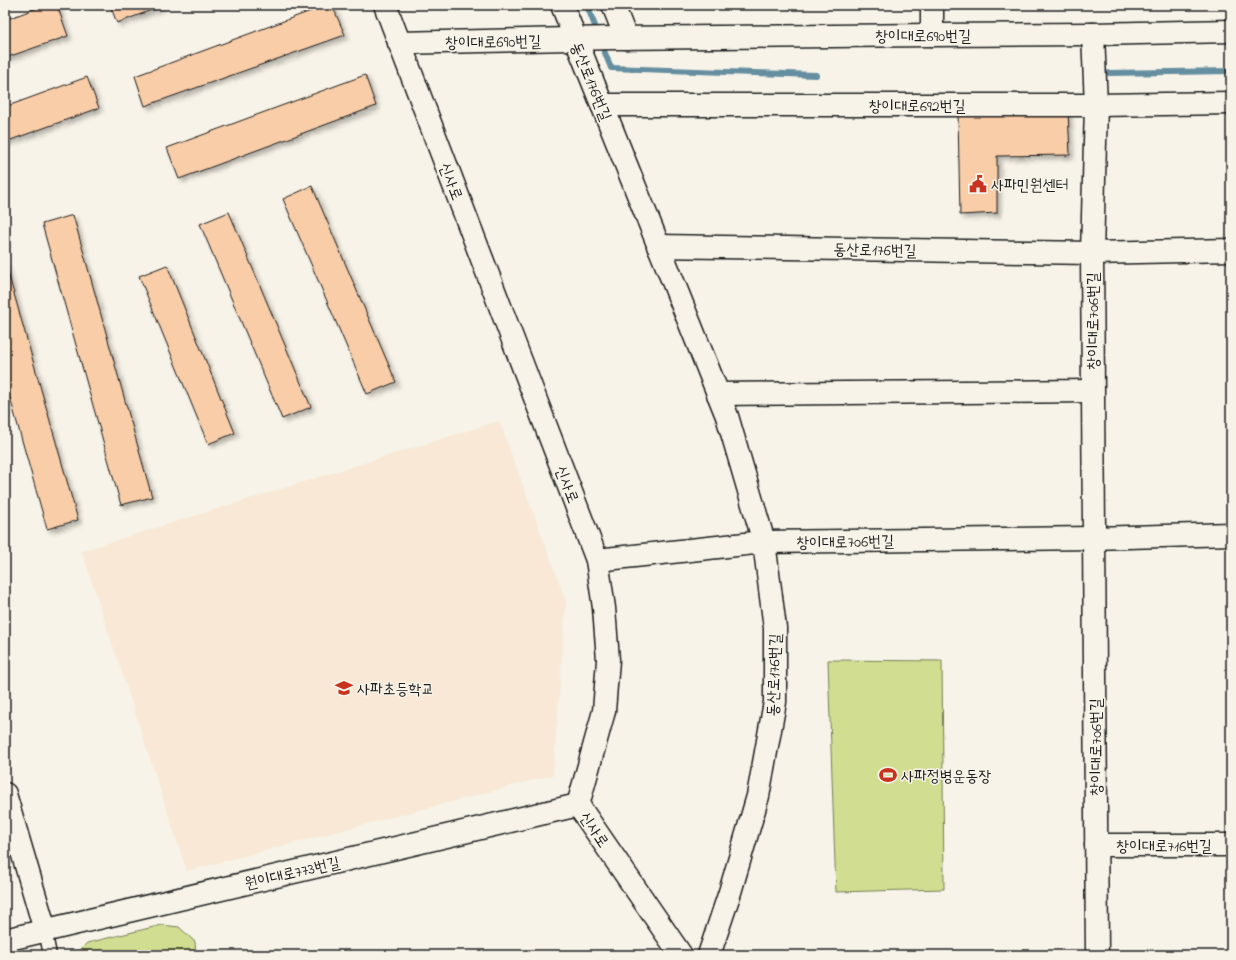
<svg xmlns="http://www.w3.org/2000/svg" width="1236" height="960" font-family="'Indie Flower','Poor Story',sans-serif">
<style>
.built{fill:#f8e8d5}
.green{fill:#d1de91;stroke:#767d56}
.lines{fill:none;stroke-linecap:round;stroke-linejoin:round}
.stream{stroke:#658ea0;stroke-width:6}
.building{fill:#f9cda8;stroke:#1c1c1c;filter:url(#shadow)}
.service-casing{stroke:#1c1c1c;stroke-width:15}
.minor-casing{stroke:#1c1c1c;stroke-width:25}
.tertiary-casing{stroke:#1c1c1c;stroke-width:25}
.secondary-casing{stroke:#1c1c1c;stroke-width:25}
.path{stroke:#1c1c1c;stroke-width:2.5;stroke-dasharray:3 3;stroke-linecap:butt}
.service{stroke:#f7f3e8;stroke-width:12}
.minor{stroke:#f7f3e8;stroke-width:22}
.tertiary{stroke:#f7f3e8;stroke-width:22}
.secondary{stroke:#f7f3e8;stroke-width:22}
.labels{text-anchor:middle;stroke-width:3;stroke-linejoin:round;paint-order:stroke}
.street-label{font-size:16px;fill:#1c1c1c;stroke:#f7f3e8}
.poi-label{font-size:16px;fill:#1c1c1c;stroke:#f7f3e8;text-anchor:start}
</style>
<defs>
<filter id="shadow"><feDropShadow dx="3.5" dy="3.5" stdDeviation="2" flood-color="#0004"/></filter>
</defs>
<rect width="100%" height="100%" fill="#f7f3e8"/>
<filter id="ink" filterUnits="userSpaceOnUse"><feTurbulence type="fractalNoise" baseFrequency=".025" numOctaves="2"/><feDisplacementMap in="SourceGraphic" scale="8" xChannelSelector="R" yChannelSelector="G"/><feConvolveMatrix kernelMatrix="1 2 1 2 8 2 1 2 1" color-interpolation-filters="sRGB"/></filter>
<g filter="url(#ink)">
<path class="built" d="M499 421 566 601 553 775 187 871 82 551Z"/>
<g class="green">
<path d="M828 660 942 661 944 889 836 892Z"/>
<path d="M162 925 179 927 195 942 196 955H75L87 943Z"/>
</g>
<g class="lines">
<g class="stream">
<path d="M587 5 598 34"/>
<path d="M601 43 611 68 816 75"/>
<path d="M1109 73 1231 71"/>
</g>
</g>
<g class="building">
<path d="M45 5H57L68 36 5 58V20Z"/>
<path d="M110 5H165L117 23Z"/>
<path d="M327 5H332L345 35 145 106 135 76Z"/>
<path d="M365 75 376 106 179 179 167 148Z"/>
<path d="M87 77 99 108 5 142V107Z"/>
<path d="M1068 112 1070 155 997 156V213L960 215 958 115Z"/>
<path d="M312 186 396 382 367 394 283 199Z"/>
<path d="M229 212 311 407 282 419 200 224Z"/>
<path d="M73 215 152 497 121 505 42 224Z"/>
<path d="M5 262 78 520 47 529 5 380Z"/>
<path d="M167 265 235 433 208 444 139 276Z"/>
</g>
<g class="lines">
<g class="service-casing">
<path id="service" d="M45 930 50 955"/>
</g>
<g class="minor-casing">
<g id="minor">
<path d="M562 5 727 416 764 542 775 628V702L758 796 730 892 709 955"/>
<path d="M613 5 626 38"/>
<path d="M932 5V35"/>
<path d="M1093 34 1096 105 1092 253 1097 955"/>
<path d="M399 43 614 38 932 35 1093 34 1231 31"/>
<path d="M602 105H1096L1231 103"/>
<path d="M658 246 1092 253 1231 250"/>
<path d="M718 394 1092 391"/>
<path d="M597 560 764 542 1094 538 1231 534"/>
<path d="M5 794 45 930"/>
<path d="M1096 845H1231"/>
</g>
</g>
<g class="tertiary-casing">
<path id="tertiary" d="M5 940 578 805"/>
</g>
<g class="secondary-casing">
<path id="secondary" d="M385 5 597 560 604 608 608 660 604 711 578 805 681 955"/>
</g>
<path class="path" d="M633 955 635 951"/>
<use href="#service" class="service"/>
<use href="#minor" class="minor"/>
<use href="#tertiary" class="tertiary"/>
<use href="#secondary" class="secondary"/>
</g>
</g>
<defs>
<g id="civic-bare" transform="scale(1.38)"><path d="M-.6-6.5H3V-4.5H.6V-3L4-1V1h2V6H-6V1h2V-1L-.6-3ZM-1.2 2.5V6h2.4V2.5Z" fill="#c8321e" stroke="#f7f3e8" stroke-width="2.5" paint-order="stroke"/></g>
<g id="school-bare" transform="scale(1.38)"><path d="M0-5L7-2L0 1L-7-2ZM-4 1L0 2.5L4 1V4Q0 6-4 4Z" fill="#c8321e" stroke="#f7f3e8" stroke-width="2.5" paint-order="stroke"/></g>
<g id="stadium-bare" transform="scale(1.38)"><path d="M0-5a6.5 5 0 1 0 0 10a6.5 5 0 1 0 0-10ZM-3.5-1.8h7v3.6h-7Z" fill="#c8321e" stroke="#f7f3e8" stroke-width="2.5" paint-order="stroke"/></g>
</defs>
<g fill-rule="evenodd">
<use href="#civic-bare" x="978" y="184"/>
<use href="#school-bare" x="344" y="688"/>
<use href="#stadium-bare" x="888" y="775"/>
</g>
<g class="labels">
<g class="street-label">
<text x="923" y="41">창이대로690번길</text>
<text transform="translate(493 41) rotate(-1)" y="6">창이대로690번길</text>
<text transform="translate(592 81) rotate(68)" y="6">동산로176번길</text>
<text x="917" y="111">창이대로692번길</text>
<text transform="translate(452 181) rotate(69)" y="6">신사로</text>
<text transform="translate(875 249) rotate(1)" y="6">동산로176번길</text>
<text transform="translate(1092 321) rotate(-90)" y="6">창이대로706번길</text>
<text transform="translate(568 484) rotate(69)" y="6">신사로</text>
<text transform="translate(845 541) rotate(-1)" y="6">창이대로706번길</text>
<text transform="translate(773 675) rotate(-88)" y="6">동산로176번길</text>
<text transform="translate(1095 747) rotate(-90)" y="6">창이대로706번길</text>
<text transform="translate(595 829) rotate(56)" y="6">신사로</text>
<text x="1164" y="851">창이대로716번길</text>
<text transform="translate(292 872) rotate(-13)" y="6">원이대로773번길</text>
</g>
<g class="poi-label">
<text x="991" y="190">사파민원센터</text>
<text x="357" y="694">사파초등학교</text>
<text x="901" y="781">사파정병운동장</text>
</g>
</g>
<rect width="1236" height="960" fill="none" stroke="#f7f3e8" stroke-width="20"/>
<rect x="10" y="10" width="1216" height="940" fill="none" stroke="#1c1c1c" stroke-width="1.5" filter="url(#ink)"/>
</svg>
